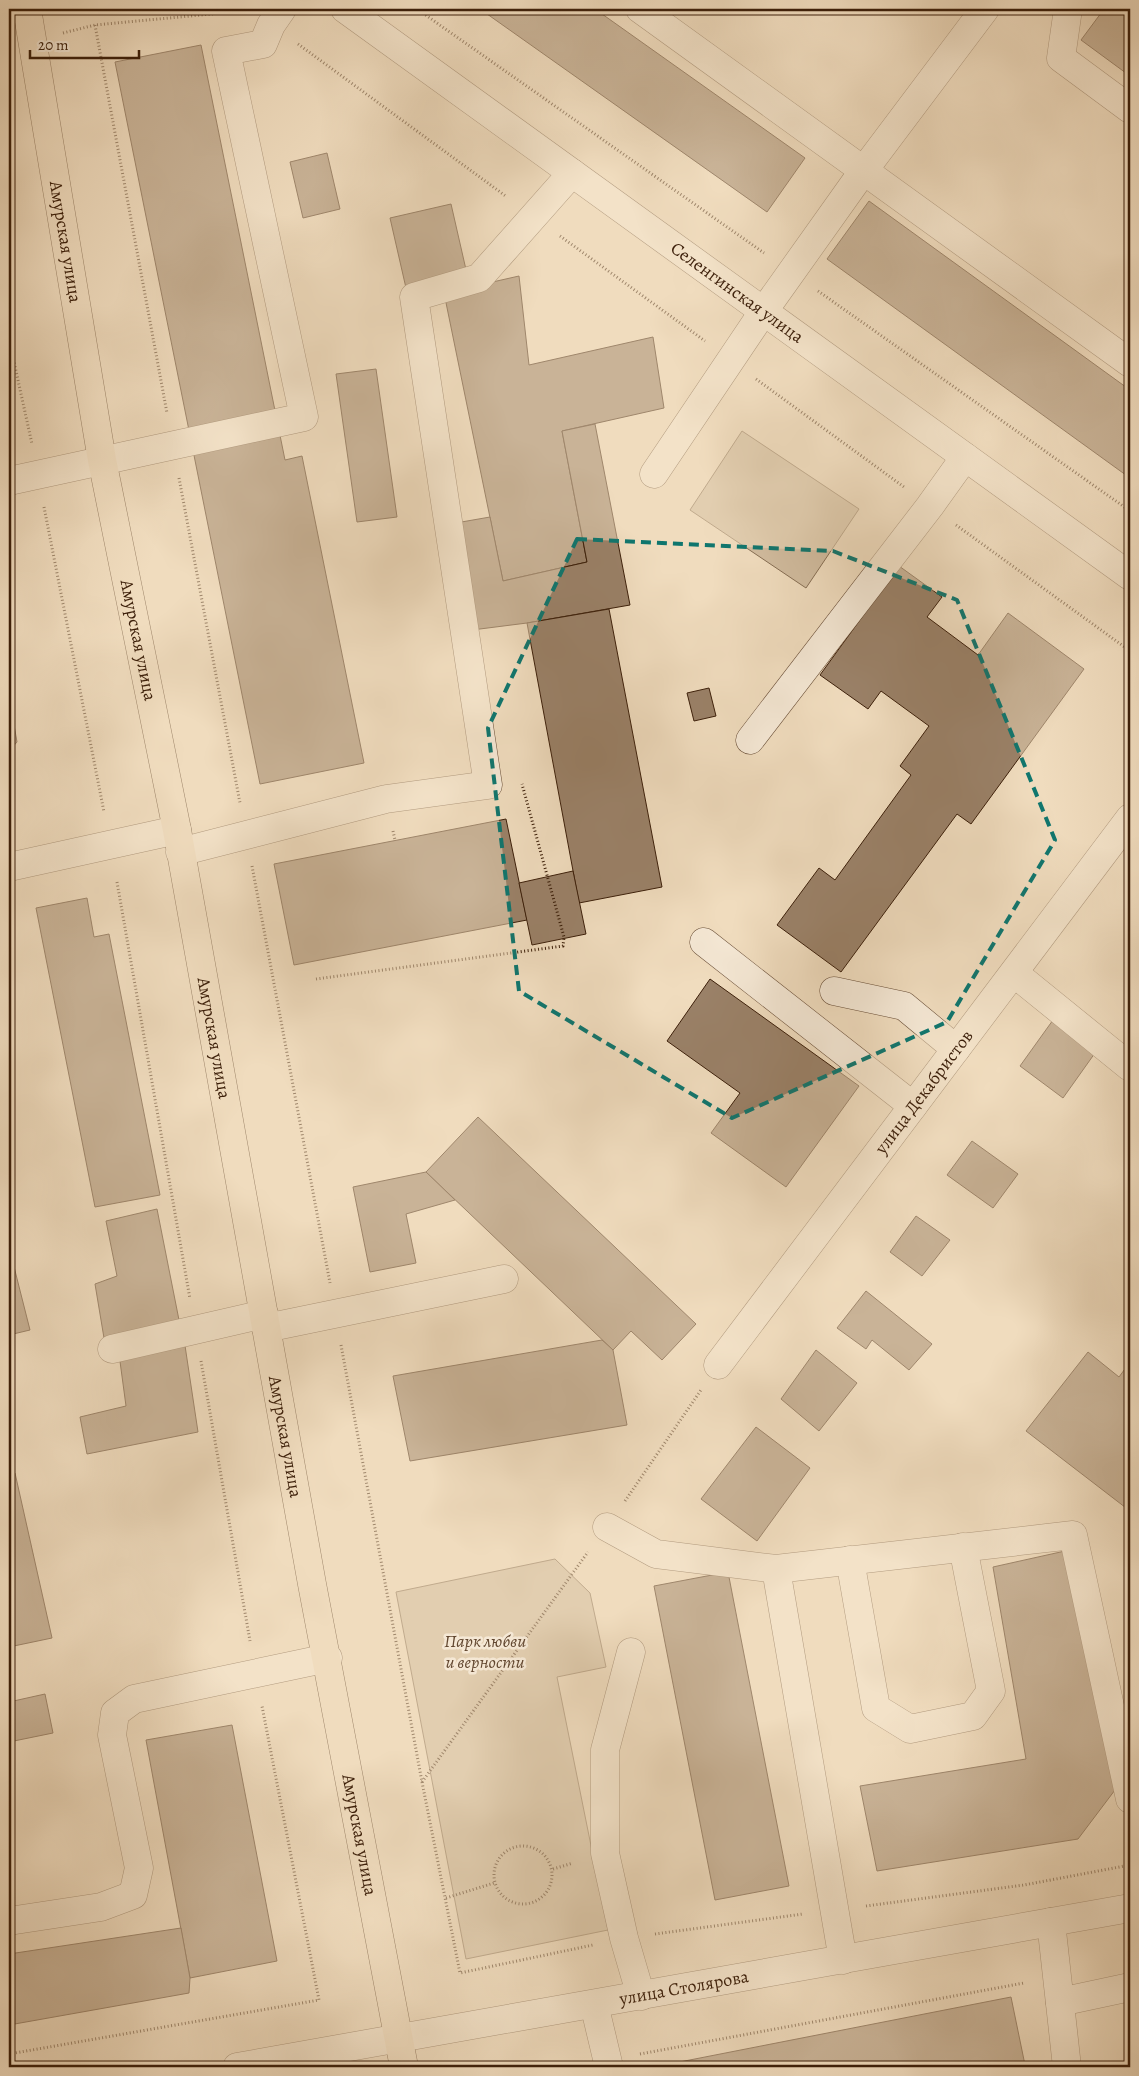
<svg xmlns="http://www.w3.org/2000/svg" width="1139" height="2076" font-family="Alegreya,serif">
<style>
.green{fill:#d1bc9f;stroke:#866e54}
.building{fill:#9a8168;stroke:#3c1f0a}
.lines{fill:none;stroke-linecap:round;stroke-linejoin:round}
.minor-casing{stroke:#694e37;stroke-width:29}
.major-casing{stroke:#3c1f0a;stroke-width:29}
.path{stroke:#3c1f0a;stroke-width:3;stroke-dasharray:1 2.5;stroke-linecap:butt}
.minor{stroke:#f5e8d5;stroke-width:28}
.major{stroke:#f0dcbe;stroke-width:28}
.marked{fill:none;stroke:#0f766e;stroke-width:4;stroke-dasharray:10 6;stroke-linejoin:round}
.labels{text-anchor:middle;stroke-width:5;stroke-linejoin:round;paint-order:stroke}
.street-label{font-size:18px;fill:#3c1f0a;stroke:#f5e8d5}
.park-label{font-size:18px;font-style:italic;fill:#61462f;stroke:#f5e8d5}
</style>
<rect width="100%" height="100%" fill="#f0dcbe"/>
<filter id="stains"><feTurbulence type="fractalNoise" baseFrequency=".004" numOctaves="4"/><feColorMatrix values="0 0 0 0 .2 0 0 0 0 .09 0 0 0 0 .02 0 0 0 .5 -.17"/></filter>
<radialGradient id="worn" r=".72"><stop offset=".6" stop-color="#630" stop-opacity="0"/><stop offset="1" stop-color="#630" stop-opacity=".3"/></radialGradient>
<g class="green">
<path d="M742 431 859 509 806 588 690 510Z"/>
<path d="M555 1559 590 1593 606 1667 557 1677 608 1930 466 1959 396 1592Z"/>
</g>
<g class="building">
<path d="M480 9H595L805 158 767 212Z"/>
<path d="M1104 9H1130V76L1081 40Z"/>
<path d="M201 45 285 460 302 456 364 763 260 784 115 62Z"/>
<path d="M327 153 340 209 303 218 290 162Z"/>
<path d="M869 201 1130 390V478L827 259Z"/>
<path d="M451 204 467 274 406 288 390 218Z"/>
<path d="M519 276 529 365 653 337 664 408 562 431 587 562 503 581 444 293Z"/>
<path d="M376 369 397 517 357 522 336 374Z"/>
<path d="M595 424 630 605 527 623 472 630 450 524 490 517 503 581 587 562 562 431Z"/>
<path d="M899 566 942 597 927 617 978 655 1008 613 1084 669 971 824 957 814 841 972 777 925 819 868 835 880 911 775 900 766 929 726 881 691 868 709 820 675Z"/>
<path d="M609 609 662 887 579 903 527 623Z"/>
<path d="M709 688 716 716 694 721 687 693Z"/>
<path d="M9 697 17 742 9 751Z"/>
<path d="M506 819 527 920 294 965 274 864Z"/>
<path d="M573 871 586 934 532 945 519 883Z"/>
<path d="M87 898 94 937 109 934 160 1195 95 1207 36 908Z"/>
<path d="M710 979 859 1086 786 1187 711 1133 740 1093 667 1041Z"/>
<path d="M1053 1020 1095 1053 1063 1098 1020 1066Z"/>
<path d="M478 1117 696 1324 662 1360 631 1331 613 1350 426 1172Z"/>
<path d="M972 1141 1018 1174 993 1208 947 1175Z"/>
<path d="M426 1172 455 1200 406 1214 416 1263 370 1272 353 1187Z"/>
<path d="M157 1209 179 1320 104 1338 95 1284 117 1276 106 1221Z"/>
<path d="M916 1216 950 1240 922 1276 890 1252Z"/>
<path d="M9 1247 30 1330 9 1335Z"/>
<path d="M866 1291 932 1344 909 1370 872 1340 866 1349 837 1328Z"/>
<path d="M184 1339 198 1432 87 1454 80 1417 126 1406 119 1354Z"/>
<path d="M602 1340 613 1350 627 1425 410 1461 393 1376Z"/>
<path d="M816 1350 857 1383 819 1431 781 1399Z"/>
<path d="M1088 1352 1119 1377 1130 1362V1511L1026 1431Z"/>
<path d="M756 1427 810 1468 757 1541 701 1499Z"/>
<path d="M15 1473 52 1638 9 1647V1474Z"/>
<path d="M1065 1551 1118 1786 1078 1839 877 1871 860 1786 1026 1759 993 1567Z"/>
<path d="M728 1572 789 1886 715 1900 654 1586Z"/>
<path d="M45 1694 53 1733 9 1742V1702Z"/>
<path d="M232 1725 277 1961 190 1978 146 1740Z"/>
<path d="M181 1928 190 1978 189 1993 9 2025V1954Z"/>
<path d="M1011 1997 1025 2065 1011 2067H654Z"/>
</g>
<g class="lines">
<g class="minor-casing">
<g id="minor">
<path id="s1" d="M345 9 1130 576"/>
<path d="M640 9 1130 363"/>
<path d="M1068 9 1061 58 1130 109"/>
<path d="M654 474 763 312 864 170 985 9"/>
<path d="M9 481 304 417 226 51 263 44 271 25 282 9"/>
<path d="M750 740 930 506 965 457"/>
<path d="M180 852 386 799 488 785 414 297 479 278 572 173"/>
<path d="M9 867 177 830"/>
<path d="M704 942 913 1106"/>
<path d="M1014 973 1130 1067"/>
<path d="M834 991 904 1006 956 1049"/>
<path d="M266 1328 504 1279"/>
<path d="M112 1349 264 1314"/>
<path id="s2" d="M718 1365 1130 818"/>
<path d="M607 1527 656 1554 776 1569 1073 1535 1130 1799"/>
<path d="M850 1560 876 1708 910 1729 973 1716 991 1691 963 1547"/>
<path d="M776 1569 843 1960"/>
<path d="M631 1652 605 1750V1853L624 1938 641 1996"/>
<path d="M9 1921 101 1907 133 1895 139 1868 112 1735 115 1713 134 1699 328 1658"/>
<path d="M1051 1922 1067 2067"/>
<path d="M1060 2002 1130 1987"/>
<path d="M594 2004 609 2067"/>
<path id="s3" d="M237 2067 1130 1908"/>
</g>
</g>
<g class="major-casing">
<g id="major">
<path id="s4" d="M27 9 102 460 177 830 312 1584 404 2067"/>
</g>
</g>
<g class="path">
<path d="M417 9 764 253"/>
<path d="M95 25 167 413"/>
<path d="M63 33 95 25 243 11"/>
<path d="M298 44 507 197"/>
<path d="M560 236 705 341"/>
<path d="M818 291 1130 511"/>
<path d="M9 339 32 444"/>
<path d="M756 379 904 487"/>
<path d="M179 478 240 803"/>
<path d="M44 507 104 812"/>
<path d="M956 525 1130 651"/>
<path d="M393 831 395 840"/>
<path d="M252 866 330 1283"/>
<path d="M117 882 190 1299"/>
<path d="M316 979 563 946 564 937 522 784"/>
<path d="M341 1345 422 1782 460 1973 593 1945"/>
<path d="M201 1361 250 1641"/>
<path d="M625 1501 701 1390"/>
<path d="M422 1782 588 1552"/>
<circle cx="523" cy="1875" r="29"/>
<path d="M553 1869 573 1863"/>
<path d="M446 1898 494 1883"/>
<path d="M866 1906 1024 1885 1130 1865"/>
<path d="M655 1934 803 1914"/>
<path d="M9 2054 319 2000 262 1706"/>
<path d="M640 2054 1024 1983"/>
<path d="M565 2067 574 2066"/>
</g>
<use href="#minor" class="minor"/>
<use href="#major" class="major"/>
</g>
<path d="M0 0H1139V2076H0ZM577 539 833 551 957 600 1055 840 947 1022 732 1118 519 991 488 728Z" fill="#f0dcbe" fill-opacity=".55" fill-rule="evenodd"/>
<path class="marked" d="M577 539 833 551 957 600 1055 840 947 1022 732 1118 519 991 488 728Z"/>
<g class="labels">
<g class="street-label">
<text dy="6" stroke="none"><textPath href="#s4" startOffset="236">Амурская улица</textPath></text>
<text dy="6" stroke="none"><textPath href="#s1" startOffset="484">Селенгинская улица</textPath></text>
<text dy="6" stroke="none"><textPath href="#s4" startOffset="641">Амурская улица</textPath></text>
<text dy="6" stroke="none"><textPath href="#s4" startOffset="1046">Амурская улица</textPath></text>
<text dy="6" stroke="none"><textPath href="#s2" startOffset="342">улица Декабристов</textPath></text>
<text dy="6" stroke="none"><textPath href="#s4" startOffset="1451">Амурская улица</textPath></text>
<text dy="6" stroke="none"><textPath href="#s4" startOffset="1856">Амурская улица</textPath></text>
<text dy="6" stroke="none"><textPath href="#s3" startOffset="454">улица Столярова</textPath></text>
</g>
<g class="park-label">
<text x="485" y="1647">Парк любви<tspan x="485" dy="21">и верности</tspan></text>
</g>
</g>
<rect width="1139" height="2076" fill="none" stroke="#f0dcbe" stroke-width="30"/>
<rect x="10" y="10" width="1119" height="2056" fill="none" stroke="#3c1f0a" stroke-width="2.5"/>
<rect x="15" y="15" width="1109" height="2046" fill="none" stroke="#3c1f0a"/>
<path d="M30 50v8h109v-8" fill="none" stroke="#3c1f0a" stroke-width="2.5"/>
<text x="38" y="50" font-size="15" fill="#3c1f0a" stroke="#f5e8d5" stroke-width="4" paint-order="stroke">20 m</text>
<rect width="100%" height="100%" filter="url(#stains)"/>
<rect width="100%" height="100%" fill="url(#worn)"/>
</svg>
